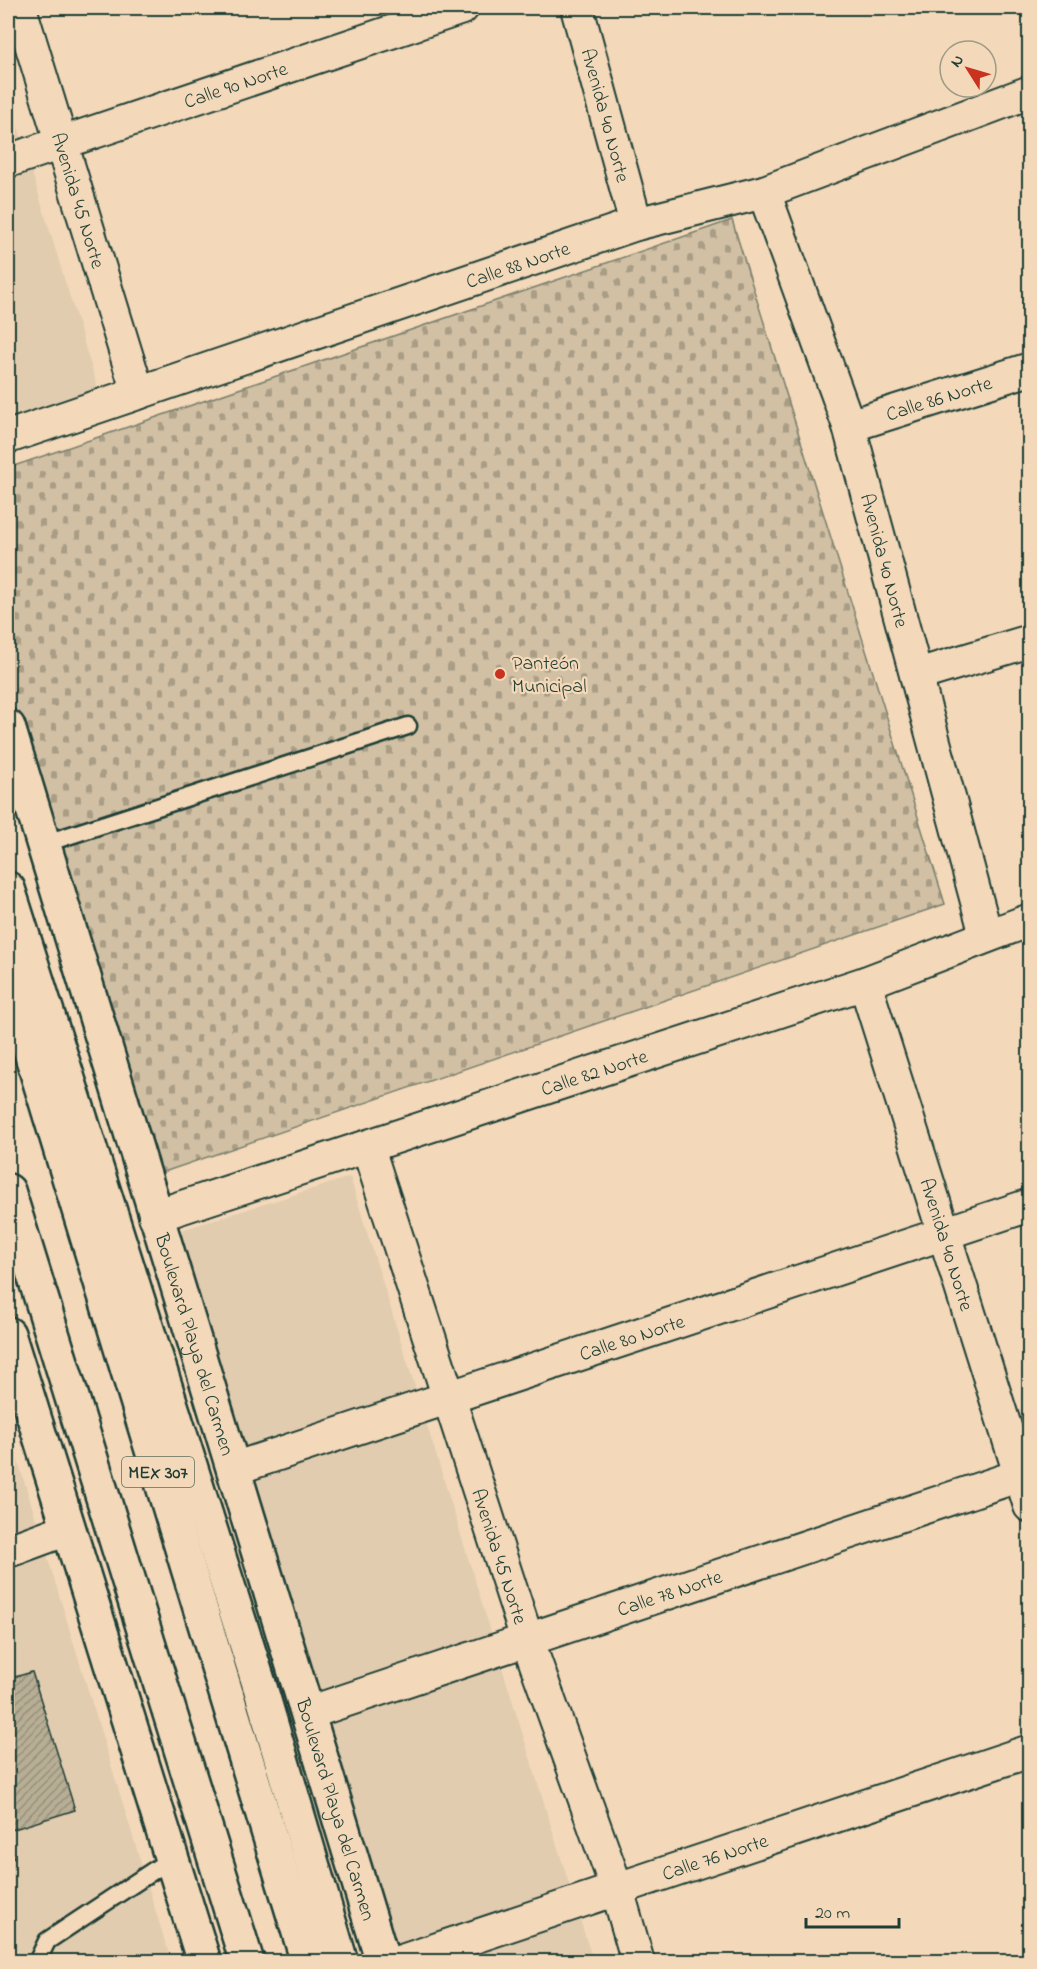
<svg xmlns="http://www.w3.org/2000/svg" width="1037" height="1969" font-family="'Indie Flower',sans-serif">
<style>
.built{fill:#e1ccaf}
.cemetery{fill:url(#cemetery-stones);stroke:#787e6c;stroke-width:1.5}
.building{fill:url(#building-hatch);stroke:#1f3d34;stroke-width:1.5}
.lines{fill:none;stroke-linecap:round;stroke-linejoin:round}
.lane-casing{stroke:#1f3d34;stroke-width:21}
.street-casing{stroke:#1f3d34;stroke-width:36}
.secondary-casing{stroke:#1f3d34;stroke-width:38}
.highway-casing{stroke:#1f3d34;stroke-width:38}
.lane{stroke:#f3d9ba;stroke-width:16}
.street{stroke:#f3d9ba;stroke-width:32}
.secondary{stroke:#f3d9ba;stroke-width:33}
.highway{stroke:#f3d9ba;stroke-width:33}
.poi-dot{fill:#c8321e;stroke:#f3d9ba;stroke-width:2}
.labels{text-anchor:middle;stroke-width:4.5;stroke-linejoin:round;paint-order:stroke}
.shield{fill:#f3d9ba;stroke:#5f6c5c;stroke-width:1.5}
.shield-label{font-size:18px;font-weight:bold;fill:#1f3d34}
.street-label{font-size:20px;fill:#1f3d34;stroke:#f3d9ba}
.poi-label{font-size:20px;fill:#1f3d34;stroke:#f3d9ba;text-anchor:start}
</style>
<defs>
<pattern id="cemetery-stones" width="16" height="16" patternUnits="userSpaceOnUse" patternTransform="scale(1.5)"><rect width="16" height="16" fill="#d1c0a4"/><path d="M2 7V4a2 2 0 0 1 4 0v3zM10 15v-3a2 2 0 0 1 4 0v3z" fill="#a99d86"/></pattern>
<pattern id="building-hatch" width="6" height="6" patternUnits="userSpaceOnUse" patternTransform="scale(1.5)"><rect width="6" height="6" fill="#b8ae95"/><path d="M-1 1l2-2M0 6l6-6M5 7l2-2" fill="none" stroke="#958f7a"/></pattern>
</defs>
<rect width="100%" height="100%" fill="#f3d9ba"/>
<filter id="ink" filterUnits="userSpaceOnUse"><feTurbulence type="fractalNoise" baseFrequency=".0167" numOctaves="2"/><feDisplacementMap in="SourceGraphic" scale="12" xChannelSelector="R" yChannelSelector="G"/><feConvolveMatrix kernelMatrix="1 2 1 2 8 2 1 2 1" color-interpolation-filters="sRGB"/></filter>
<g filter="url(#ink)">
<g class="built">
<path d="M8 94 99 392 8 421Z"/>
<path d="M350 1177 593 1961H397L172 1233Z"/>
<path d="M8 1428 171 1961H8Z"/>
</g>
<path class="cemetery" d="M732 220 945 904 155 1175 8 691V468Z"/>
<g class="building">
<path d="M32 1672 75 1810 8 1831V1679Z"/>
<path d="M8 1836 14 1858 8 1860Z"/>
</g>
<g class="lines">
<g class="lane-casing">
<g id="lane">
<path d="M43 844 408 726"/>
<path d="M37 1962 47 1941 171 1859"/>
</g>
</g>
<g class="street-casing">
<g id="street">
<path id="s1" d="M20 8 138 393"/>
<path id="s2" d="M577 8 636 224"/>
<path id="s3" d="M8 161 462 8"/>
<path id="s4" d="M764 192 849 426 986 935"/>
<path id="s5" d="M849 426 1030 369"/>
<path id="s6" d="M8 437 636 224 764 192 1030 92"/>
<path d="M917 675 1030 641"/>
<path id="s7" d="M865 983 1030 1506"/>
<path id="s8" d="M368 1148 527 1639 617 1889 638 1962"/>
<path id="s9" d="M155 1216 865 983 1030 920"/>
<path id="s10" d="M233 1469 1030 1205"/>
<path d="M8 1551 68 1529"/>
<path id="s11" d="M308 1713 1030 1472"/>
<path id="s12" d="M399 1962 1030 1751"/>
</g>
</g>
<g class="secondary-casing">
<g id="secondary">
<path id="s13" d="M8 727 383 1962"/>
<path d="M8 1334 204 1962"/>
</g>
</g>
<g class="highway-casing">
<g id="highway">
<path d="M8 889 260 1687 341 1962"/>
<path d="M8 977 308 1962"/>
<path d="M8 1191 247 1962"/>
</g>
</g>
<use href="#lane" class="lane"/>
<use href="#street" class="street"/>
<use href="#secondary" class="secondary"/>
<use href="#highway" class="highway"/>
</g>
</g>
<circle class="poi-dot" cx="500" cy="674" r="6"/>
<g class="labels">
<rect class="shield" x="122" y="1457" width="72" height="30" rx="4.5"/>
<g class="shield-label">
<text x="158" y="1478">MEX 307</text>
</g>
<g class="street-label">
<text dy="7" stroke="none"><textPath href="#s3" startOffset="240">Calle 90 Norte</textPath></text>
<text dy="7" stroke="none"><textPath href="#s2" startOffset="111">Avenida 40 Norte</textPath></text>
<text dy="7" stroke="none"><textPath href="#s1" startOffset="201">Avenida 45 Norte</textPath></text>
<text dy="7" stroke="none"><textPath href="#s6" startOffset="538">Calle 88 Norte</textPath></text>
<text dy="7" stroke="none"><textPath href="#s5" startOffset="94">Calle 86 Norte</textPath></text>
<text dy="7" stroke="none"><textPath href="#s4" startOffset="388">Avenida 40 Norte</textPath></text>
<text dy="7" stroke="none"><textPath href="#s9" startOffset="462">Calle 82 Norte</textPath></text>
<text dy="7" stroke="none"><textPath href="#s7" startOffset="274">Avenida 40 Norte</textPath></text>
<text dy="7" stroke="none"><textPath href="#s10" startOffset="420">Calle 80 Norte</textPath></text>
<text dy="7" stroke="none"><textPath href="#s13" startOffset="645">Boulevard Playa del Carmen</textPath></text>
<text dy="7" stroke="none"><textPath href="#s8" startOffset="429">Avenida 45 Norte</textPath></text>
<text dy="7" stroke="none"><textPath href="#s11" startOffset="381">Calle 78 Norte</textPath></text>
<text dy="7" stroke="none"><textPath href="#s13" startOffset="1131">Boulevard Playa del Carmen</textPath></text>
<text dy="7" stroke="none"><textPath href="#s12" startOffset="333">Calle 76 Norte</textPath></text>
</g>
<g class="poi-label">
<text x="512" y="669">Panteón<tspan x="512" dy="23">Municipal</tspan></text>
</g>
</g>
<rect width="1037" height="1969" fill="none" stroke="#f3d9ba" stroke-width="30"/>
<rect x="15" y="15" width="1007" height="1939" fill="none" stroke="#1f3d34" stroke-width="2" filter="url(#ink)"/>
<g transform="translate(968 69) rotate(307)"><circle r="28" fill="#f3d9ba" stroke="#9e9b84" stroke-width="1.5"/>
<path d="M0-4.5L10 22L0 15L-10 22Z" fill="#c8321e"/>
<text y="-9" font-size="16" font-weight="bold" text-anchor="middle" fill="#1f3d34">N</text>
</g>
<path d="M806 1918v9h93v-9" fill="none" stroke="#1f3d34" stroke-width="3"/>
<text x="815" y="1918" font-size="18" fill="#1f3d34" stroke="#f3d9ba" stroke-width="4.5" paint-order="stroke">20 m</text>
</svg>
